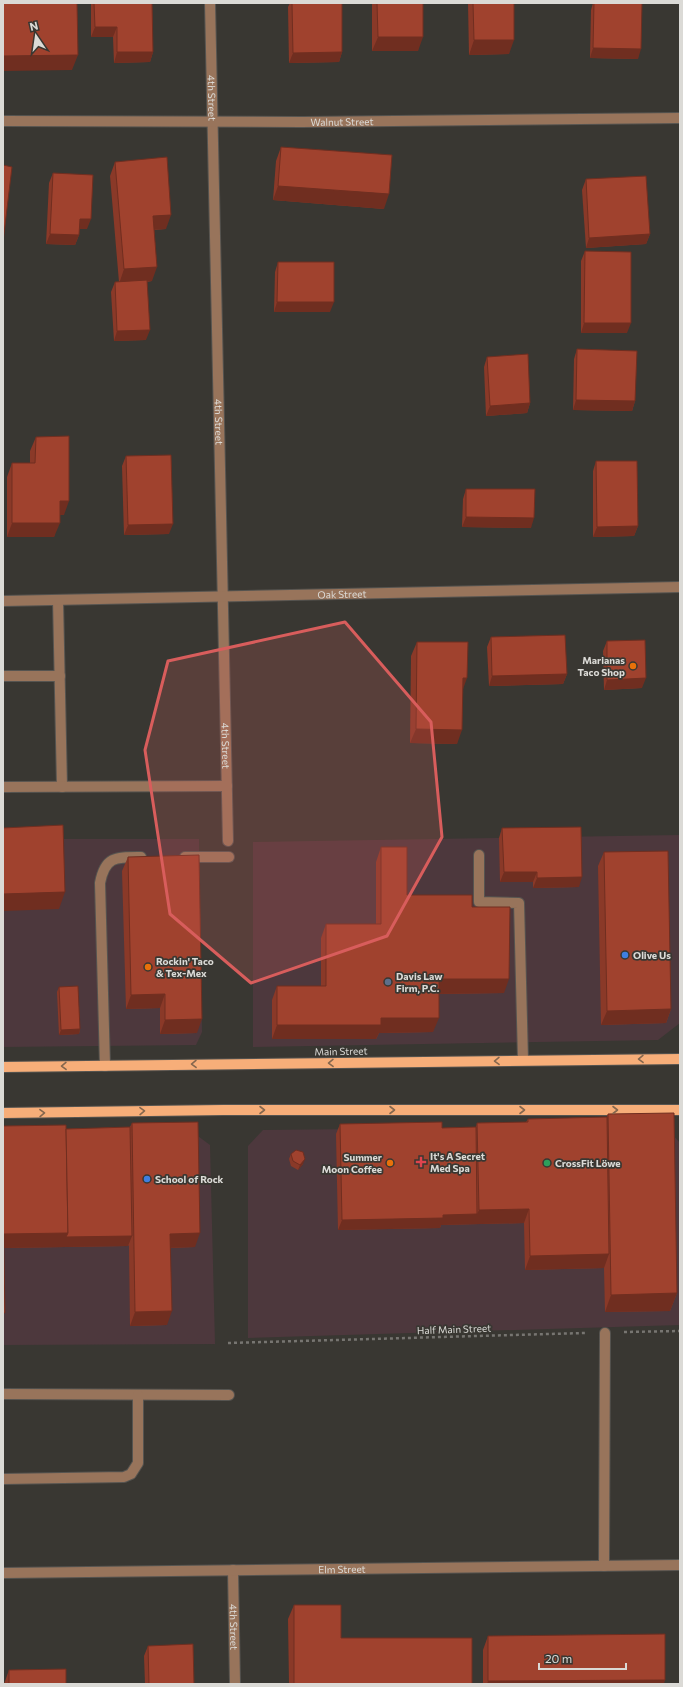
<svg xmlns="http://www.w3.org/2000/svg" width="683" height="1687" font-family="Commissioner,sans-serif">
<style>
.commercial{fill:#4d383d}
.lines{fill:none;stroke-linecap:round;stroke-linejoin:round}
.minor-casing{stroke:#565450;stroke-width:12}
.major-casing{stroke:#565450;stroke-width:12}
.path{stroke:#777571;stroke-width:2.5;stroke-dasharray:3 3;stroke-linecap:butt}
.minor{stroke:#98745b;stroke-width:10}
.major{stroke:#f7ae79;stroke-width:10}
.wall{fill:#8a3928}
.shaded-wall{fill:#702e20}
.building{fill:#a0422e;stroke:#702e20}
.oneway{stroke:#85674e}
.marked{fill:#d85d5c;fill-opacity:0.2;stroke:#d85d5c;stroke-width:3;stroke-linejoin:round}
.food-dot{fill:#e8710a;stroke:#393732;stroke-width:1.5}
.shop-dot{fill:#3f7fe0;stroke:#393732;stroke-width:1.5}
.service-dot{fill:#5c6f8a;stroke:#393732;stroke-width:1.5}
.health-dot{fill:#e0444e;stroke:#393732;stroke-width:1.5}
.leisure-dot{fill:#2e9e5b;stroke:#393732;stroke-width:1.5}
.labels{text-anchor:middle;stroke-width:3.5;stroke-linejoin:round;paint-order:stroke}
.street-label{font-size:10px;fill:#dbdad6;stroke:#393732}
.poi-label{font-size:10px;font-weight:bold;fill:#dbdad6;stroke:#393732;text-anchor:start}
</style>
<rect width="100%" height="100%" fill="#393732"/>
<g class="commercial">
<path d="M680 835V1023L658 1040 253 1047V842Z"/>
<path d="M3 839H199L202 1032 196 1045 3 1047Z"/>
<path d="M665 1126 680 1143V1325L248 1338V1146L263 1130Z"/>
<path d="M187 1128 210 1145 215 1344 3 1345V1130Z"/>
</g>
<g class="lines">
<g class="minor-casing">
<g id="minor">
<path id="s1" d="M210 3 228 841"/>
<path id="s2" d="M3 121 302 122 680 118"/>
<path d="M58 600 62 787"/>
<path id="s3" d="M3 601 680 587"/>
<path d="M3 676H60"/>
<path d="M3 787 227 786"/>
<path d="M479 855V902L519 903 523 1060"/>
<path d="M185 857H229"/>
<path d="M105 1066 100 883C105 856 116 857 141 857"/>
<path d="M3 1394 229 1395"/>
<path d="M3 1479 124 1477 131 1474 138 1463V1395"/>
<path d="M604 1566 605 1333"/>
<path id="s4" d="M233 1570 235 1684"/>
<path id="s5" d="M3 1573 680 1565"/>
</g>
</g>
<g class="major-casing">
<g id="major">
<path d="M3 1067 680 1059"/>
<path d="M3 1113 223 1110H680"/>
</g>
</g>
<g class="path">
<path d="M624 1332 680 1331"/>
<path d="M228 1343 585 1333"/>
</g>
<use href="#minor" class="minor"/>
<use href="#major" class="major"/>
</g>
<g class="wall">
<path d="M91 3H152L153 52 150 62 114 63 113 37H91Z"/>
<path d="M290 3H342V52L339 62 289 63 288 7Z"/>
<path d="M372 3H423L418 51H372Z"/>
<path d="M468 3H514L509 54 469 55Z"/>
<path d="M593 3H642L638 59 590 58 591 10Z"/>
<path d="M281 147 384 209 273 200 276 161Z"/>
<path d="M115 162 166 229 154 230 152 281 147 282 146 340 114 341 111 292 115 282H119L110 176Z"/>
<path d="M53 173 87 229H79V235L75 245 46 244 49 183Z"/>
<path d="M586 179 650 234 646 244 586 248 582 190Z"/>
<path d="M585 251 627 333H581V261Z"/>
<path d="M278 262 330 312H274L275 272Z"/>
<path d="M577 349 635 401 632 411 573 410 574 359Z"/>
<path d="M487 357 530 403 527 413 486 416 484 367Z"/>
<path d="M36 437 64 515H60L54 537H7V477L12 463H30V451Z"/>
<path d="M126 456 169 534 124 535 122 466Z"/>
<path d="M596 461 638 526 634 536 593 537V471Z"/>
<path d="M466 489 531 528 462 527 463 499Z"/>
<path d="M491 637 567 674 563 684 489 686 487 647Z"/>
<path d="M607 641 642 688 604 690 603 651Z"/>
<path d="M417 642 463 691 457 744 410 743 411 656Z"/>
<path d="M502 828 579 887 533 888V882H500L499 838Z"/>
<path d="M381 847 407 895 472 907 504 993 439 994 433 1032 379 1033 376 1039H272V1000L277 986H321V938L326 924H376V862Z"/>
<path d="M604 852 671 1009 666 1023 601 1025 598 866Z"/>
<path d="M128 857 197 1033 160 1034V1008L126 1009 122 871Z"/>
<path d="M59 987 80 1029 79 1034 59 1035 57 992Z"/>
<path d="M608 1114 677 1293 670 1311 605 1312 604 1268 525 1270 524 1223 441 1225 440 1228 338 1230 336 1134 340 1124 442 1128 476 1127 477 1123 526 1122 528 1119 607 1117Z"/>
<path d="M132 1123 195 1247 170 1248 167 1325 130 1326 129 1245 128 1246 4 1248 3 1126 66 1129 130 1127Z"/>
<path d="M291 1154 303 1164 298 1170 291 1166 289 1159Z"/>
<path d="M294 1605 341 1638 472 1684H289L288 1619Z"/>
<path d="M488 1636 664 1684H483V1650Z"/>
<path d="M148 1646 194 1684H145L144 1656Z"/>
<path d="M9 1670 66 1684H4Z"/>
</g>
<g class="shaded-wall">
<path d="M95 27H117L113 37H91Z"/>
<path d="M378 37H423L418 51H372Z"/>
<path d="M474 40H514L509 54 469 55Z"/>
<path d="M593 48 641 49 638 59 590 58Z"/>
<path d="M117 52H153L150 62 114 63Z"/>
<path d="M342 52 339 62 289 63 293 53Z"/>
<path d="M78 55 72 70 3 71V56Z"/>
<path d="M278 186 389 194 384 209 273 200Z"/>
<path d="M171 215 166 229 148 230 153 216Z"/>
<path d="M80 219H91L87 229H76Z"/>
<path d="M50 234 79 235 75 245 46 244Z"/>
<path d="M650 234 646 244 586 248 589 238Z"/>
<path d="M157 267 152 281 119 284 124 269Z"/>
<path d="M277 302H334L330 312H274Z"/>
<path d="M584 323H631L627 333H581Z"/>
<path d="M150 330 146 340 114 341 117 331Z"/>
<path d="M576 400 635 401 632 411 573 410Z"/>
<path d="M530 403 527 413 486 416 490 406Z"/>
<path d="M60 501H69L64 515H54Z"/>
<path d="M466 517 534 518 531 528 462 527Z"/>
<path d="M12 523H60L54 537H7Z"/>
<path d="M173 524 169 534 124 535 128 525Z"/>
<path d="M638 526 634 536 593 537 597 527Z"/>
<path d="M567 674 563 684 489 686 492 676Z"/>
<path d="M463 678H467L462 692Z"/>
<path d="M646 678 642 688 604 690 607 680Z"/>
<path d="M416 729 462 730 457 744 410 743Z"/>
<path d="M504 872H537L533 882H500Z"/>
<path d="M582 877 579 887 533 888 537 878Z"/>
<path d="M65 892 59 909 3 911V894Z"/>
<path d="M439 979H509L504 993 434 994Z"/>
<path d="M165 994 160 1008 126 1009 131 995Z"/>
<path d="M671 1009 666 1023 601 1025 607 1011Z"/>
<path d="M381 1018H439L433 1032 379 1033 376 1039H272L277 1025Z"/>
<path d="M202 1019 197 1033 160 1034 165 1020Z"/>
<path d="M80 1029 79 1034 59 1035 61 1030Z"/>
<path d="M305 1159 303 1164 298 1170 300 1165Z"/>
<path d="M529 1209 524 1223 441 1225 440 1228 338 1230 342 1220 443 1215 477 1214 479 1210Z"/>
<path d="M68 1233 132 1236 128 1246 3 1248V1234Z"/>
<path d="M200 1233 195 1247 165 1248 170 1234Z"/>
<path d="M609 1254 604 1268 525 1270 530 1256Z"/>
<path d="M677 1293 670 1311 605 1312 611 1295Z"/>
<path d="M172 1311 167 1325 130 1326 135 1312Z"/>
<path d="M665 1680 664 1684H487L488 1681Z"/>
</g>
<g class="building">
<path d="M3 3H77L78 55 3 56Z"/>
<path d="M94 3H152L153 52H117V27H95Z"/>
<path d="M292 3H342V52L293 53Z"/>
<path d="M377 3H423V37H378Z"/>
<path d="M473 3H514V40H474Z"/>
<path d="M594 3H642L641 49 593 48Z"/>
<path d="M281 147 392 155 389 194 278 186Z"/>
<path d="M167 157 171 215 153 216 157 267 124 269 115 162Z"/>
<path d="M3 165 12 167 3 242Z"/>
<path d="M53 173 93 175 91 219H80L79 235 50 234Z"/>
<path d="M646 176 650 234 589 238 586 179Z"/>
<path d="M585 251 631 252V323H584Z"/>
<path d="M278 262H334V302H277Z"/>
<path d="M147 280 150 330 117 331 115 282Z"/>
<path d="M577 349 637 351 635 401 576 400Z"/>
<path d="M528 354 530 403 490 406 487 357Z"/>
<path d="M69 436V501H60V523H12V463H35L36 437Z"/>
<path d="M171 455 173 524 128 525 126 456Z"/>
<path d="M596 461H637L638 526 597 527Z"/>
<path d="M466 489H535L534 518 466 517Z"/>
<path d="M565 635 567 674 492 676 491 637Z"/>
<path d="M645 640 646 678 607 680V641Z"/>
<path d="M417 642H468L467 678H463L462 730 416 729Z"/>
<path d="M63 825 65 892 3 894V828Z"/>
<path d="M581 827 582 877 537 878V872H504L502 828Z"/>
<path d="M381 847H407V895H472V907H510L509 979H439V1018H381V1025H277V986H326V924H381Z"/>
<path d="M668 851 671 1009 607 1011 604 852Z"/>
<path d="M199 855 202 1019 165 1020V994L131 995 128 857Z"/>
<path d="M78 986 80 1029 61 1030 59 987Z"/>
<path d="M674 1113 677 1293 611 1295 608 1114Z"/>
<path d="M607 1117 609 1254 530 1256 529 1209 479 1210 477 1123 528 1122V1119Z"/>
<path d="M198 1122 200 1233 170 1234 172 1311 135 1312 132 1123Z"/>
<path d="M442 1122V1128L476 1127 477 1214 443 1215V1218L342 1220 340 1124Z"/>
<path d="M66 1125 68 1233 3 1234V1126Z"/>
<path d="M130 1127 132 1236 66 1237 68 1233 66 1129Z"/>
<path d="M296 1150 303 1152 305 1159 300 1165 293 1161 291 1154Z"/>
<path d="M3 1208 5 1313H3Z"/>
<path d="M294 1605H341V1638H472V1684H294Z"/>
<path d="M665 1634V1680L488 1681V1636Z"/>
<path d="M193 1644 194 1684H149L148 1646Z"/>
<path d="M66 1669V1684H9V1670Z"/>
</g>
<defs><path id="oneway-chevron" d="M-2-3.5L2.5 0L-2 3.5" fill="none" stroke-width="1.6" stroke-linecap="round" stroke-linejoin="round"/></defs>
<g class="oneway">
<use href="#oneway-chevron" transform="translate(641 1059) rotate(179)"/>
<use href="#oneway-chevron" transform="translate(497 1061) rotate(179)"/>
<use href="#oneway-chevron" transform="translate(331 1063) rotate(179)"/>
<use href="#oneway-chevron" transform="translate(194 1064) rotate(179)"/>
<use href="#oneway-chevron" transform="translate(64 1066) rotate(179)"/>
<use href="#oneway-chevron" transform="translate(262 1110)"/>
<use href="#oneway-chevron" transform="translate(392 1110)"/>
<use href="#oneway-chevron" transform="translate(522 1110)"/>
<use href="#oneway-chevron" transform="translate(615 1110)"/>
<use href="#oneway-chevron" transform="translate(142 1111) rotate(-1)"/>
<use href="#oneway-chevron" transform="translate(42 1113) rotate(-1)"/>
</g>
<path class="marked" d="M345 622 431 722 442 837 387 936 251 983 170 914 145 750 168 661Z"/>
<g class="food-dot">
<circle cx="633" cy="666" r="4"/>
<circle cx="148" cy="967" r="4"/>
<circle cx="390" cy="1163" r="4"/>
</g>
<g class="shop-dot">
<circle cx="625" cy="955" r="4"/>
<circle cx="147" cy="1179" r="4"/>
</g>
<circle class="service-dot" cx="388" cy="982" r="4"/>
<path class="health-dot" d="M419 1156h4v4h4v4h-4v4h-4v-4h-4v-4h4z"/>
<circle class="leisure-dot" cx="547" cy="1163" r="4"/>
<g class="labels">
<g class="street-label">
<text dy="4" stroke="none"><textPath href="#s1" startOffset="95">4th Street</textPath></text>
<text dy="4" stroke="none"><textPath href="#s2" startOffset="339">Walnut Street</textPath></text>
<text dy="4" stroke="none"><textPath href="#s1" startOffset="419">4th Street</textPath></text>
<text dy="4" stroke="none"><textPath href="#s3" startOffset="339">Oak Street</textPath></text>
<text dy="4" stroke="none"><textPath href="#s1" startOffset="743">4th Street</textPath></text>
<text transform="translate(341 1051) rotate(-1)" y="4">Main Street</text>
<text transform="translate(454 1329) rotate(-2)" y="4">Half Main Street</text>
<text dy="4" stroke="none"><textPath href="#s5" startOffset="339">Elm Street</textPath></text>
<text dy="4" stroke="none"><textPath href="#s4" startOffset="57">4th Street</textPath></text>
</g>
<g class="poi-label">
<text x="625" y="664" text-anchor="end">Marianas<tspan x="625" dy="12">Taco Shop</tspan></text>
<text x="633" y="959">Olive Us</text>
<text x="156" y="965">Rockin' Taco<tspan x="156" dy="12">&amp; Tex-Mex</tspan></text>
<text x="396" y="980">Davis Law<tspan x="396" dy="12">Firm, P.C.</tspan></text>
<text x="430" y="1160">It's A Secret<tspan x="430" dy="12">Med Spa</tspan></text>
<text x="382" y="1161" text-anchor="end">Summer<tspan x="382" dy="12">Moon Coffee</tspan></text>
<text x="555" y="1167">CrossFit Löwe</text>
<text x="155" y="1183">School of Rock</text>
</g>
</g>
<rect width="683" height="1687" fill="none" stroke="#dbdad6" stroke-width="8"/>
<g transform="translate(36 36) rotate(347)" stroke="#393732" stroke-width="3" paint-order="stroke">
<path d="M0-3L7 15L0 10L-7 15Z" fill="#dbdad6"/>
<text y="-6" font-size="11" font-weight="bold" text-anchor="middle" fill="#dbdad6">N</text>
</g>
<path d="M539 1663v6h87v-6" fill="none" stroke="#dbdad6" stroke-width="2"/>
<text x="545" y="1663" font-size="12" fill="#dbdad6" stroke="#393732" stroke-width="3" paint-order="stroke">20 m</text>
</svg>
